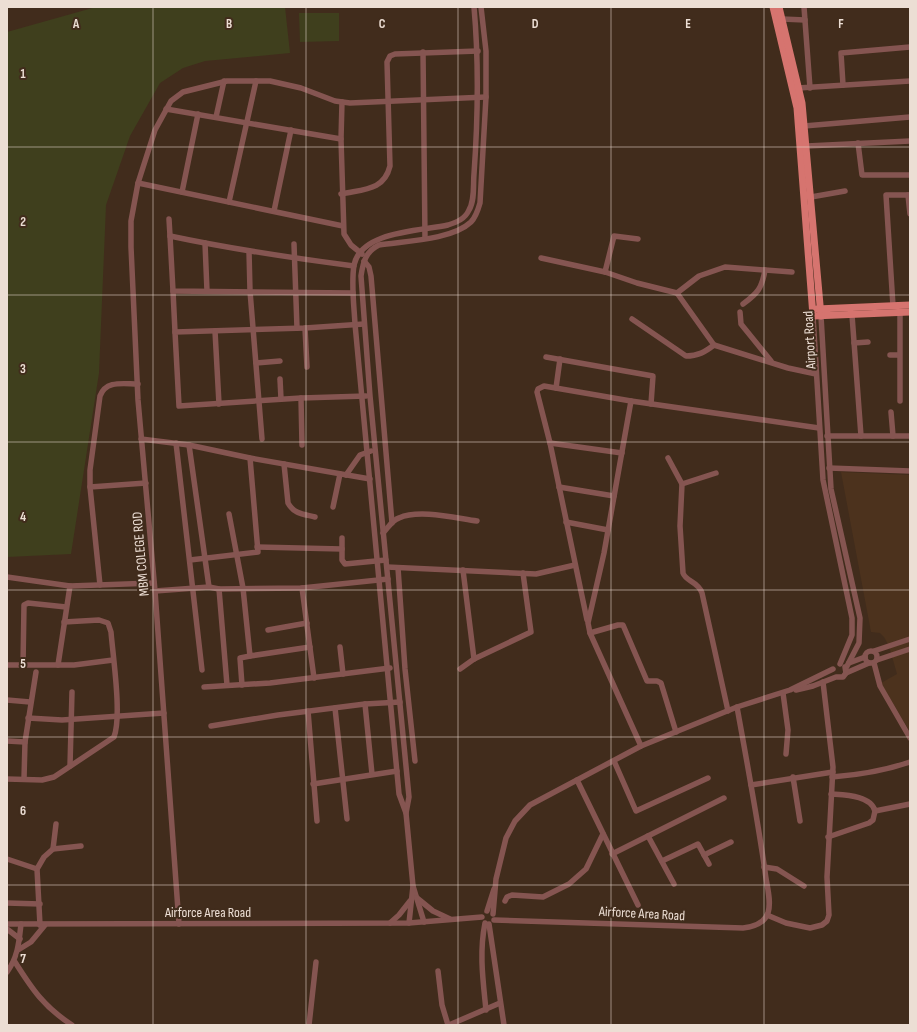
<svg xmlns="http://www.w3.org/2000/svg" width="917" height="1032" font-family="'Sofia Sans Condensed',sans-serif">
<style>
.built{fill:#4c321d}
.green{fill:#3f3f1d}
.lines{fill:none;stroke-linecap:round;stroke-linejoin:round}
.minor{stroke:#855551;stroke-width:5.5}
.major{stroke:#d6746f;stroke-width:7}
.grid{fill:none;stroke:#ecded4;stroke-width:1;stroke-opacity:0.55}
.labels{text-anchor:middle;stroke-width:4;stroke-linejoin:round;paint-order:stroke}
.street-label{font-size:14px;fill:#ecded4;stroke:#412c1c}
.grid-label{font-size:13px;text-anchor:middle;font-weight:bold;fill:#ecded4;stroke:#412c1c;stroke-width:4;stroke-linejoin:round;paint-order:stroke}
</style>
<rect width="100%" height="100%" fill="#412c1c"/>
<path class="built" d="M841 472 910 475V732L881 683 897 674 889 646 884 637 880 633 871 632Z"/>
<g class="green">
<path d="M96 7H285L290 53 205 61 183 68 160 83 130 136 106 205 99 373 71 554 7 557V32Z"/>
<path d="M299 13H339V41L300 42Z"/>
</g>
<g class="lines">
<g class="minor">
<path d="M804 7 810 88"/>
<path d="M782 19 805 20"/>
<path d="M423 52 425 238"/>
<path d="M843 85 841 53 910 47"/>
<path d="M798 88 910 81"/>
<path d="M342 102 341 139 344 234 351 245 362 254"/>
<path d="M166 109 341 139"/>
<path d="M216 117 224 81"/>
<path d="M804 126 910 117"/>
<path d="M858 143 862 175H910"/>
<path d="M807 146 910 141"/>
<path d="M138 183 343 226"/>
<path d="M182 192 198 114"/>
<path d="M341 194C363 189 384 191 390 166L387 62 390 56 395 54 478 51"/>
<path d="M908 195 910 214"/>
<path d="M811 197 845 191"/>
<path d="M229 202 256 81"/>
<path d="M274 211 291 130"/>
<path d="M169 219 170 236"/>
<path d="M205 243 207 291"/>
<path d="M294 244 297 328"/>
<path d="M249 251 250 291 262 439"/>
<path d="M541 258 605 272 637 283 677 293 699 276 725 267 792 272"/>
<path d="M364 261 369 267 371 276 392 523"/>
<path d="M605 272 614 236 638 239"/>
<path d="M173 291 175 332"/>
<path d="M353 293 173 291 170 236C231 249 292 258 354 266"/>
<path d="M677 293 714 345"/>
<path d="M743 304C758 293 762 288 765 270"/>
<path d="M893 306 886 195H910"/>
<path d="M740 312 741 324 771 361"/>
<path d="M852 315 861 436"/>
<path d="M813 316 823 480 852 618V635L840 664"/>
<path d="M821 316 831 489 860 618 859 643 846 668"/>
<path d="M632 319 686 356C698 356 705 352 714 345L788 368 816 374"/>
<path d="M364 324 305 328 175 332 179 406 301 398 366 396"/>
<path d="M305 328 307 367"/>
<path d="M215 331 219 404"/>
<path d="M854 343 868 342"/>
<path d="M890 355H899"/>
<path d="M546 357 653 376 651 404"/>
<path d="M256 363 280 361"/>
<path d="M280 379 281 399"/>
<path d="M556 388 560 359"/>
<path d="M301 398 302 445"/>
<path d="M900 401V313"/>
<path d="M891 412 893 436"/>
<path d="M827 436H910"/>
<path d="M141 439 189 445 250 458 370 479"/>
<path d="M176 443 202 670"/>
<path d="M550 443 622 453"/>
<path d="M189 445 209 587"/>
<path d="M668 458 682 484 680 526 683 573C686 582 698 581 702 593L728 711"/>
<path d="M284 464 288 503C294 514 303 514 315 517"/>
<path d="M829 468 910 471"/>
<path d="M346 475 360 455 371 451"/>
<path d="M682 484 716 473"/>
<path d="M90 487 146 483"/>
<path d="M559 487 614 496"/>
<path d="M333 507 340 474"/>
<path d="M229 514 243 588 250 656 310 647"/>
<path d="M566 522 608 530"/>
<path d="M383 533C388 528 392 520 399 518 419 509 455 518 477 521"/>
<path d="M342 538V560L345 564 386 560"/>
<path d="M257 547 342 549"/>
<path d="M190 560 258 552 250 458"/>
<path d="M387 567 536 574 575 565"/>
<path d="M398 568 405 669 415 761"/>
<path d="M463 570 474 659"/>
<path d="M7 577 70 586 154 583"/>
<path d="M100 585 90 487V470L100 396C106 380 123 384 138 384"/>
<path d="M302 588 314 678"/>
<path d="M219 589 227 685"/>
<path d="M155 591 209 587 219 589 302 588 388 579"/>
<path d="M587 620 550 443 537 392 538 389 544 386 631 401"/>
<path d="M268 630 307 623"/>
<path d="M590 633 618 625H623L647 681H657L661 683 676 732"/>
<path d="M340 647 343 674"/>
<circle cx="871" cy="657" r="6"/>
<path d="M874 651 910 639"/>
<path d="M877 660 910 649"/>
<path d="M849 663 865 657"/>
<path d="M874 663 880 686 910 738"/>
<path d="M7 665H74L113 660"/>
<path d="M23 665 24 605 28 603 66 607"/>
<path d="M58 665 70 586"/>
<path d="M460 669 474 659 531 632 523 573"/>
<path d="M846 673 869 663"/>
<path d="M242 685 240 658 250 656"/>
<path d="M204 687 270 683 390 668"/>
<path d="M796 690 813 686 836 677H843L846 673 845 667"/>
<path d="M783 693 788 730 786 754"/>
<path d="M7 700 30 702"/>
<path d="M365 704 372 774"/>
<path d="M335 708 347 819"/>
<path d="M308 711 317 821"/>
<path d="M28 718 62 720 164 713"/>
<path d="M211 726 278 715 365 704 400 702"/>
<path d="M7 741 25 742"/>
<path d="M641 746 590 633 588 623 604 553 631 401 819 428"/>
<path d="M614 761 636 811 708 778"/>
<path d="M70 766 72 692"/>
<path d="M793 777 800 821"/>
<path d="M832 777C859 775 884 771 910 762"/>
<path d="M7 779 42 780 54 777 114 737C122 716 113 657 111 632L108 623 99 620 64 622"/>
<path d="M24 779 25 742 36 672"/>
<path d="M577 780 638 905"/>
<path d="M313 784 397 771"/>
<path d="M751 785 833 772"/>
<path d="M831 794C844 795 871 795 875 811L910 804"/>
<path d="M406 813 399 794 355 324C354 305 351 284 354 265 361 231 420 231 448 225 457 222 465 219 469 210 475 200 473 185 474 174 478 118 479 63 474 7"/>
<path d="M648 836 674 884"/>
<path d="M828 837 869 823 873 820 875 811"/>
<path d="M53 849 56 824"/>
<path d="M612 854 724 798"/>
<path d="M704 855 731 842"/>
<path d="M7 859 37 869"/>
<path d="M662 861 698 844 709 864"/>
<path d="M764 867 777 869 804 886"/>
<path d="M413 886 424 922"/>
<path d="M417 898 433 911 450 919"/>
<path d="M505 901 507 897 512 895 543 897 569 884 586 869 603 834"/>
<path d="M7 903 40 904"/>
<path d="M487 911 494 889"/>
<path d="M493 914 496 879 506 838 515 821 530 805 641 746 737 707 790 690 833 669"/>
<path d="M767 915 786 923 810 928 822 925 827 921 829 915 827 877 833 767 823 682"/>
<path d="M494 920 743 928C752 927 764 924 768 913 772 901 766 883 765 871 757 816 747 762 737 707"/>
<path d="M390 923 399 915 410 901"/>
<path d="M409 923 413 886 406 813 409 797 370 396 361 276C363 262 366 251 379 245 405 241 452 240 471 222 476 217 478 210 480 203L486 97V51L481 7"/>
<path d="M485 923C479 953 483 980 486 1010"/>
<path d="M7 924 409 923 482 917"/>
<path d="M179 924 155 591 138 400 131 247V221L138 183 155 130 171 101 183 92 227 81H270L301 88 335 101 350 103 486 97"/>
<path d="M489 924 504 1025"/>
<path d="M40 925 37 869 44 857 53 849 81 846"/>
<path d="M7 929 20 939"/>
<path d="M18 950 31 942 45 925"/>
<path d="M15 962C32 989 44 1007 72 1025"/>
<path d="M438 971 442 1005 448 1025"/>
<path d="M7 972C18 957 19 942 21 924"/>
<path d="M309 1025 316 962"/>
<path d="M449 1025 500 1003"/>
</g>
<g class="major">
<path d="M773 7 797 108 813 316 910 312"/>
<path d="M779 7 802 103 821 316"/>
<path d="M817 309 910 305"/>
</g>
</g>
<path class="grid" d="M153 7V1025M306 7V1025M458 7V1025M611 7V1025M764 7V1025M7 147H910M7 295H910M7 442H910M7 590H910M7 737H910M7 885H910"/>
<g class="labels">
<g class="street-label">
<text transform="translate(809 340) rotate(-93)" y="5">Airport Road</text>
<text transform="translate(140 554) rotate(-95)" y="5">MBM COLEGE ROD</text>
<text x="208" y="917">Airforce Area Road</text>
<text transform="translate(642 913) rotate(3)" y="5">Airforce Area Road</text>
</g>
</g>
<g class="grid-label">
<text x="76" y="28">A</text>
<text x="229" y="28">B</text>
<text x="382" y="28">C</text>
<text x="535" y="28">D</text>
<text x="688" y="28">E</text>
<text x="841" y="28">F</text>
<text x="23" y="78">1</text>
<text x="23" y="226">2</text>
<text x="23" y="373">3</text>
<text x="23" y="521">4</text>
<text x="23" y="668">5</text>
<text x="23" y="815">6</text>
<text x="23" y="963">7</text>
</g>
<rect width="917" height="1032" fill="none" stroke="#ecded4" stroke-width="16"/>
</svg>
